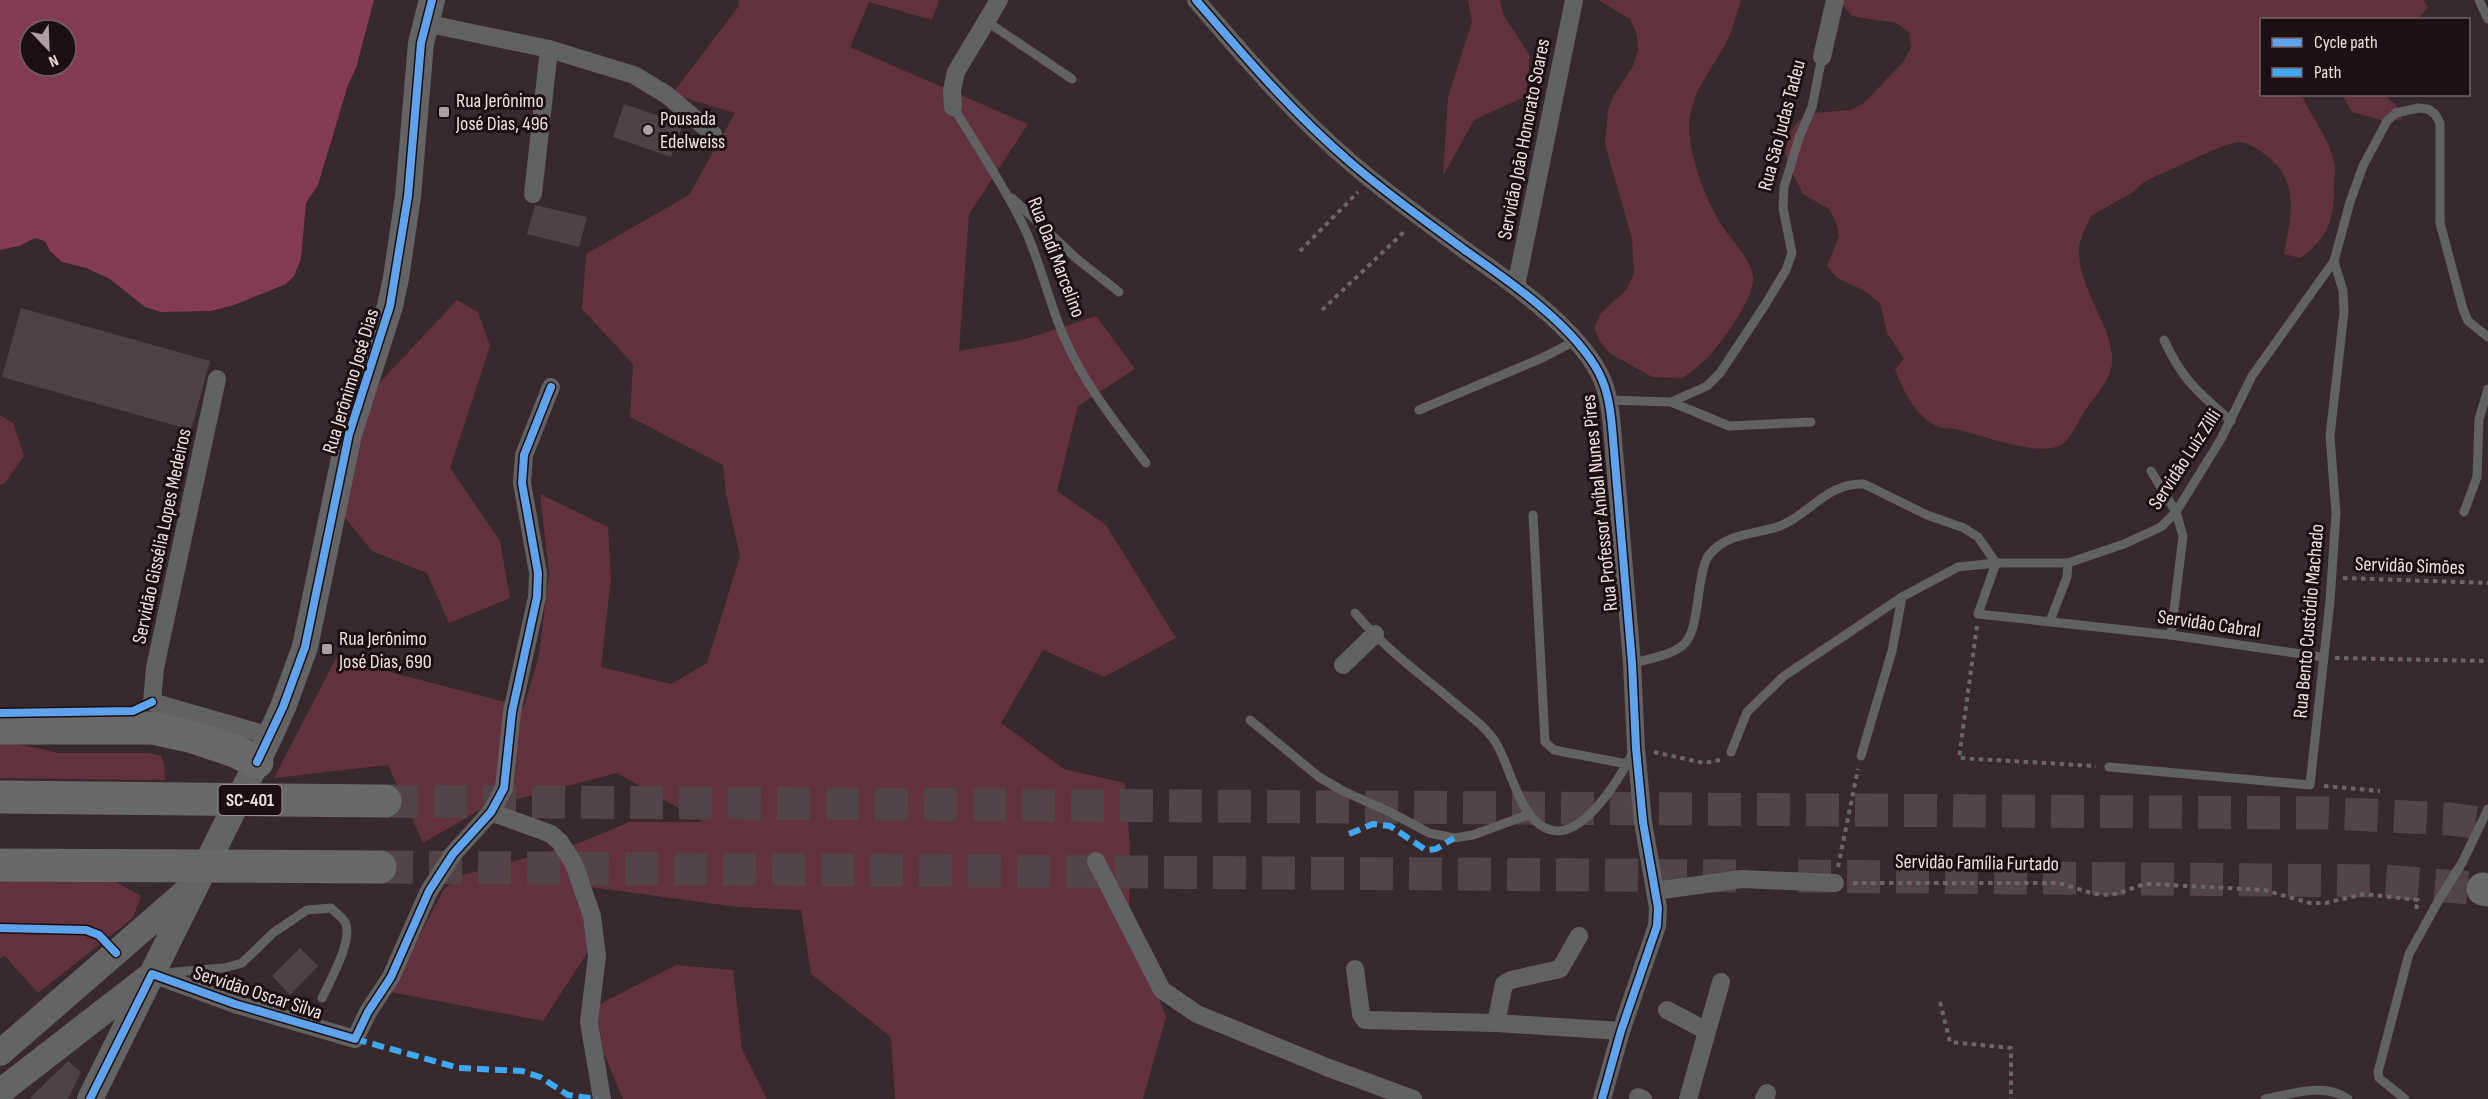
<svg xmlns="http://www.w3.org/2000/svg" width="2488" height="1099" font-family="'Sofia Sans Condensed',sans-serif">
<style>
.green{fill:#62323f}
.water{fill:#833c51;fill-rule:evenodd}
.building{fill:#4f4244}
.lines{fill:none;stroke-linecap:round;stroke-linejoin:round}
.highway-tunnel{stroke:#534447;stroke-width:33;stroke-dasharray:33 16;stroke-linecap:butt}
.path{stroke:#6b6768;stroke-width:4;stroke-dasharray:4.5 4.5;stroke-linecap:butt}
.lane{stroke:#626262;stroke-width:9}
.street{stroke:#626262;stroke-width:18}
.secondary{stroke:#656464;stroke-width:26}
.highway{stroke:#6a6969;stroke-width:33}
.quiet{stroke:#3fa9f5;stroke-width:6;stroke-dasharray:12 6;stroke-linecap:butt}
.cycleway-casing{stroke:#1c1013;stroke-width:11}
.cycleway{stroke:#60a3ed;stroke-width:8}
.poi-dot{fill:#b09fa2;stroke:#1c1013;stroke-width:2}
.labels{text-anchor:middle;stroke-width:6;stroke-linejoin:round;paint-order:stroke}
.shield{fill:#1c1013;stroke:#b1a1a4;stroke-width:1.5}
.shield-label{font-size:18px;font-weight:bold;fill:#f1dfe2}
.poi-label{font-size:20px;fill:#f1dfe2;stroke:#1c1013;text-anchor:start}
.street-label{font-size:20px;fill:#f1dfe2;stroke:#1c1013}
</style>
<rect width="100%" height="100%" fill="#37292c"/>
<g class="green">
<path d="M738 0H939L932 20 869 2 850 47 1028 124 969 214 959 351 1022 340 1096 316 1135 369 1078 406 1057 491 1106 525 1176 638 1104 677 1043 650 1001 723 1064 769 1125 783 1130 847 1129 925 1166 1017 1143 1099H895L891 1037 811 974 801 910 737 907 590 887 591 947 543 1021 390 992 444 889 459 876 577 844 629 822H703L617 773 483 808 423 843 388 765 274 778 336 658 524 707 539 655 549 573 540 494 608 527 611 579 601 667 671 684 707 663 740 556 726 494 723 465 630 417 633 364 582 309 586 254 689 195 735 113 672 94 739 6Z"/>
<path d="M1468 0H1500L1503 14 1530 56 1526 96 1474 120 1443 176 1448 97 1472 22Z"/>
<path d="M1598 0H1741C1737 11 1734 24 1730 35 1713 71 1684 96 1690 139 1693 166 1706 198 1719 221 1728 237 1749 256 1753 275 1757 296 1721 343 1707 358 1700 365 1691 372 1683 378L1652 377 1611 354 1600 342 1594 328 1601 313 1626 290 1634 274 1632 239 1605 144 1608 110 1614 95 1633 66 1638 50 1637 35 1630 19Z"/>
<path d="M1839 0H2423L2428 7 2418 19 2262 20V94L2302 95C2311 117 2329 137 2334 162 2336 169 2334 178 2334 186 2334 219 2329 238 2300 258L2284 254C2291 214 2301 180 2263 153 2255 147 2244 140 2233 143 2207 151 2181 166 2156 176L2144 182 2133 192 2091 216C2087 226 2079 239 2079 250 2078 290 2115 329 2112 363 2110 383 2093 397 2083 414 2077 424 2070 441 2059 446 2036 456 1984 436 1960 430 1955 428 1948 429 1942 428 1918 421 1903 391 1895 369L1904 359 1887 333 1880 303 1863 290 1837 278 1827 266 1839 236 1836 222 1829 209 1803 194 1789 166 1785 152 1789 135 1798 121 1812 113 1851 110 1864 103 1903 62 1911 48 1909 32 1896 23 1852 16Z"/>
<path d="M2342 95H2384L2397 106 2402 120H2381L2352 112Z"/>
<path d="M457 300 478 312 490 346 450 468 500 541 510 598 449 623 427 573 372 551 343 515 369 394Z"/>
<path d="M0 415 13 423 24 456 4 484 0 485Z"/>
<path d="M0 743H14L58 753H149L161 756 164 763 165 780 0 778Z"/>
<path d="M105 876 141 896 133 918 38 993 5 956 0 958V878Z"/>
<path d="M676 965 733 970 742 1049 767 1099H623L604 1054 596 1006Z"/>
</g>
<path class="water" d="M0 0H374L356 68 348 85 318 185 306 203 301 259 294 276 286 284 234 305 211 311 161 312 145 307 110 279 86 268 62 262 50 251 45 241 35 238 19 246 0 250ZM30 30H66V66H30Z"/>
<g class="building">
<path d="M624 104 683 124 671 157 613 137Z"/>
<path d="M535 205 587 217 579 247 527 234Z"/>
<path d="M21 308 210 361 191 430 2 377Z"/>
<path d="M300 948 318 966 290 995 272 976Z"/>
<path d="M68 1061 81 1072 68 1099H29Z"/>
</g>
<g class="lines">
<g class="highway-tunnel">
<path d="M385 801 2327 813 2450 819 2488 824"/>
<path d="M380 867 1743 876"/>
<path d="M1798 876 2384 881 2483 889"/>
</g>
<g class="path">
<path d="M1300 251 1358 192"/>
<path d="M1322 310 1406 230"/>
<path d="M2343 578 2488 583"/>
<path d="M1977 626 1959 758 2096 766"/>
<path d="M2335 658 2488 661"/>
<path d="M1654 752 1704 763 1720 760"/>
<path d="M2324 786 2380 791"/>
<path d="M1838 867 1858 769"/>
<path d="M1853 883H2057C2075 886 2095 898 2114 894 2127 892 2137 884 2151 884L2264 890 2310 903H2326L2364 894 2418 900 2416 909"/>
<path d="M1940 1002 1950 1042 2011 1048V1099"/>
</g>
<g class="lane">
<path d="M2479 0 2488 19"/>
<path d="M986 21 1072 79"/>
<path d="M953 107C977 146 1003 184 1023 225 1040 260 1048 300 1064 337 1085 385 1114 421 1146 463"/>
<path d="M1012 198 1077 259 1119 292"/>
<path d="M2164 340C2183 381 2198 392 2231 421"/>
<path d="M1609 400 1671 402 1707 386 1720 373 1765 305 1786 270 1792 253 1783 208 1784 187 1799 138 1812 107 1822 57"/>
<path d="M1671 402 1729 426 1811 422"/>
<path d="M1419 410 1542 358 1575 341"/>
<path d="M2151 471 2176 512 2183 536 2171 635"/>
<path d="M2464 512 2477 477 2479 419 2488 389"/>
<path d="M1533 515 1545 742 1554 750 1627 764"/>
<path d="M1355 613C1384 648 1423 676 1457 705 1471 717 1487 728 1496 743 1511 767 1520 823 1551 830 1584 839 1620 777 1633 753"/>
<path d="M2050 621 2067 577 2068 563"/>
<path d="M1632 663C1695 649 1691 646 1700 585 1702 576 1703 562 1709 555 1727 532 1756 535 1780 526 1810 514 1828 482 1864 484L1927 515 1964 528 1978 537 1996 563H2068L2124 544 2161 527 2176 512 2221 439 2252 376 2334 261 2350 202 2363 166 2387 121 2396 113 2418 108 2428 109 2435 114 2440 123V223L2463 309 2468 321 2488 337"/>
<path d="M1250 720 1319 777 1343 791 1392 813 1429 833 1454 838 1473 835 1530 814"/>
<path d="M1731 752 1747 712 1784 676 1902 597 1958 567 1996 563 1978 614 2171 635 2322 657"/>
<path d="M1861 756 1892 651 1902 597"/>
<path d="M2109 767 2310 785 2330 601 2336 513 2330 436 2344 312 2343 291 2334 261"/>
<path d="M163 973 224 968 242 963 273 933 307 910 331 908C335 912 342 917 345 922 354 939 330 981 322 998"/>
<path d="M2265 1099C2291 1094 2325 1082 2348 1099"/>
<path d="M2405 1099 2379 1078 2378 1072 2409 954 2440 898 2462 863 2488 809"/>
</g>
<g class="street">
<path d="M1196 0C1245 57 1293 113 1350 162 1387 194 1427 222 1466 251 1509 281 1567 321 1595 366 1607 385 1610 405 1612 427L1632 663 1636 748 1643 822 1658 908 1657 926 1621 1031 1602 1099"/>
<path d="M425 23 549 49 634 75 667 95 713 134"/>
<path d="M1822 57 1835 0"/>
<path d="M953 107 952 90 956 72 999 0"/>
<path d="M533 194 549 49"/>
<path d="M1516 286 1574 0"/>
<path d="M217 379 155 668 152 702 270 736"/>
<path d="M1343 665 1375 634"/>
<path d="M491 812 551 834 560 842 574 864 592 916 597 956 589 1022 602 1099"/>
<path d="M1096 861 1162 990 1197 1014 1329 1068 1413 1099"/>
<path d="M1655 891 1742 879 1835 883"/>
<path d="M1355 969 1361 1014 1365 1020 1496 1023 1621 1031"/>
<path d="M152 974 235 1004 355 1039 368 1012 391 977 429 891 453 854 491 812 504 788 512 712 537 597 538 573 522 483 524 455 551 387"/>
<path d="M1667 1010 1707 1031"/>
<path d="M1496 1023 1504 984 1511 980 1560 969 1579 936"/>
<path d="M1638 1097 1643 1099"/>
<path d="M1688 1099 1721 982"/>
<path d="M1764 1099 1767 1093"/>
</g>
<g class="secondary">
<path d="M0 1053 189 889"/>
<path d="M0 1092 147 978"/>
<path d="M90 1099 270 736 283 707 305 647 349 434 390 306 396 278 408 196 421 43 432 0"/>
</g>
<g class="highway">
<path d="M0 728H152L193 737 235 751 257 762"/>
<path d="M0 797 385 801"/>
<path d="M0 865 380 867"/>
<path d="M2483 889 2488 890"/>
</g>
<g class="quiet">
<path d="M1349 834 1373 824 1390 826 1426 850 1436 849 1454 838"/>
<path d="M355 1039 459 1068 522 1071 540 1077 568 1095 597 1099"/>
</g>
<g class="cycleway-casing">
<g id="cycleway">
<path d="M1196 0C1245 57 1293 113 1350 162 1387 194 1427 222 1466 251 1509 281 1567 321 1595 366 1607 385 1610 405 1612 427L1632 663 1636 748 1643 822 1658 908 1657 926 1621 1031 1602 1099"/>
<path d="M0 713 133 711 152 702"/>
<path d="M257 762 283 707 305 647 349 434 390 306 408 196 421 43 432 0"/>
<path d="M0 928 86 930 99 935 116 953"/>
<path d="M90 1099 152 974 235 1004 355 1039 368 1012 391 977 429 891 453 854 491 812 504 788 512 712 537 597 538 573 522 483 524 455 551 387"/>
</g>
</g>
<use href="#cycleway" class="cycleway"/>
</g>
<g class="poi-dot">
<rect x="438" y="106" width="12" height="12" rx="3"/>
<circle cx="648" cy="130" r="6"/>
<rect x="321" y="643" width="12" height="12" rx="3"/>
</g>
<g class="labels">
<rect class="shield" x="218.5" y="785" width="63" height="30" rx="4.5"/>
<g class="shield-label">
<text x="250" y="806">SC-401</text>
</g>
<g class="poi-label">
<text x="456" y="107">Rua Jerônimo<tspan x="456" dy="23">José Dias, 496</tspan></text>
<text x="660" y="125">Pousada<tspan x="660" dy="23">Edelweiss</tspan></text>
<text x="339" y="645">Rua Jerônimo<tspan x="339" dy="23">José Dias, 690</tspan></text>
</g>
<g class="street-label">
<text transform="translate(1781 125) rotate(-75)" y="7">Rua São Judas Tadeu</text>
<text transform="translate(1523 139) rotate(-79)" y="7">Servidão João Honorato Soares</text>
<text transform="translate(1057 257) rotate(69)" y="7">Rua Oadi Marcelino</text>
<text transform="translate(350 381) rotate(-73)" y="7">Rua Jerônimo José Dias</text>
<text transform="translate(2184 459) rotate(-57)" y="7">Servidão Luiz Zilli</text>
<text transform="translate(1599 503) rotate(-96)" y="7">Rua Professor Aníbal Nunes Pires</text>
<text transform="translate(161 536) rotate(-78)" y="7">Servidão Gissélia Lopes Medeiros</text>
<text transform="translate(2410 565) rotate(2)" y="7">Servidão Simões</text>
<text transform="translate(2308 621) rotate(-85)" y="7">Rua Bento Custódio Machado</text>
<text transform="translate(2209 623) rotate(8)" y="7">Servidão Cabral</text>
<text transform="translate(1977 862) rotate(1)" y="7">Servidão Família Furtado</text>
<text transform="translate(258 992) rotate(18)" y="7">Servidão Oscar Silva</text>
</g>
</g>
<rect x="2260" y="18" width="210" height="78" fill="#1c1013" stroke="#716366" stroke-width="1.5"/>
<rect x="2272" y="38" width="30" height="9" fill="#60a3ed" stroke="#716366" stroke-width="1.5"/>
<text x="2314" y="48" font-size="18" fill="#f1dfe2">Cycle path</text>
<rect x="2272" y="68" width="30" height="9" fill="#3fa9f5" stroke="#716366" stroke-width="1.5"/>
<text x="2314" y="78" font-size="18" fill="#f1dfe2">Path</text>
<g transform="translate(48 48) rotate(157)"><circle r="28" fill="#1c1013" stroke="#716366" stroke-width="1.5"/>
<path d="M0-4.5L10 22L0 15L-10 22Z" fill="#b09fa2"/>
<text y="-9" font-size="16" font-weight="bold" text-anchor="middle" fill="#f1dfe2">N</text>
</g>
</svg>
